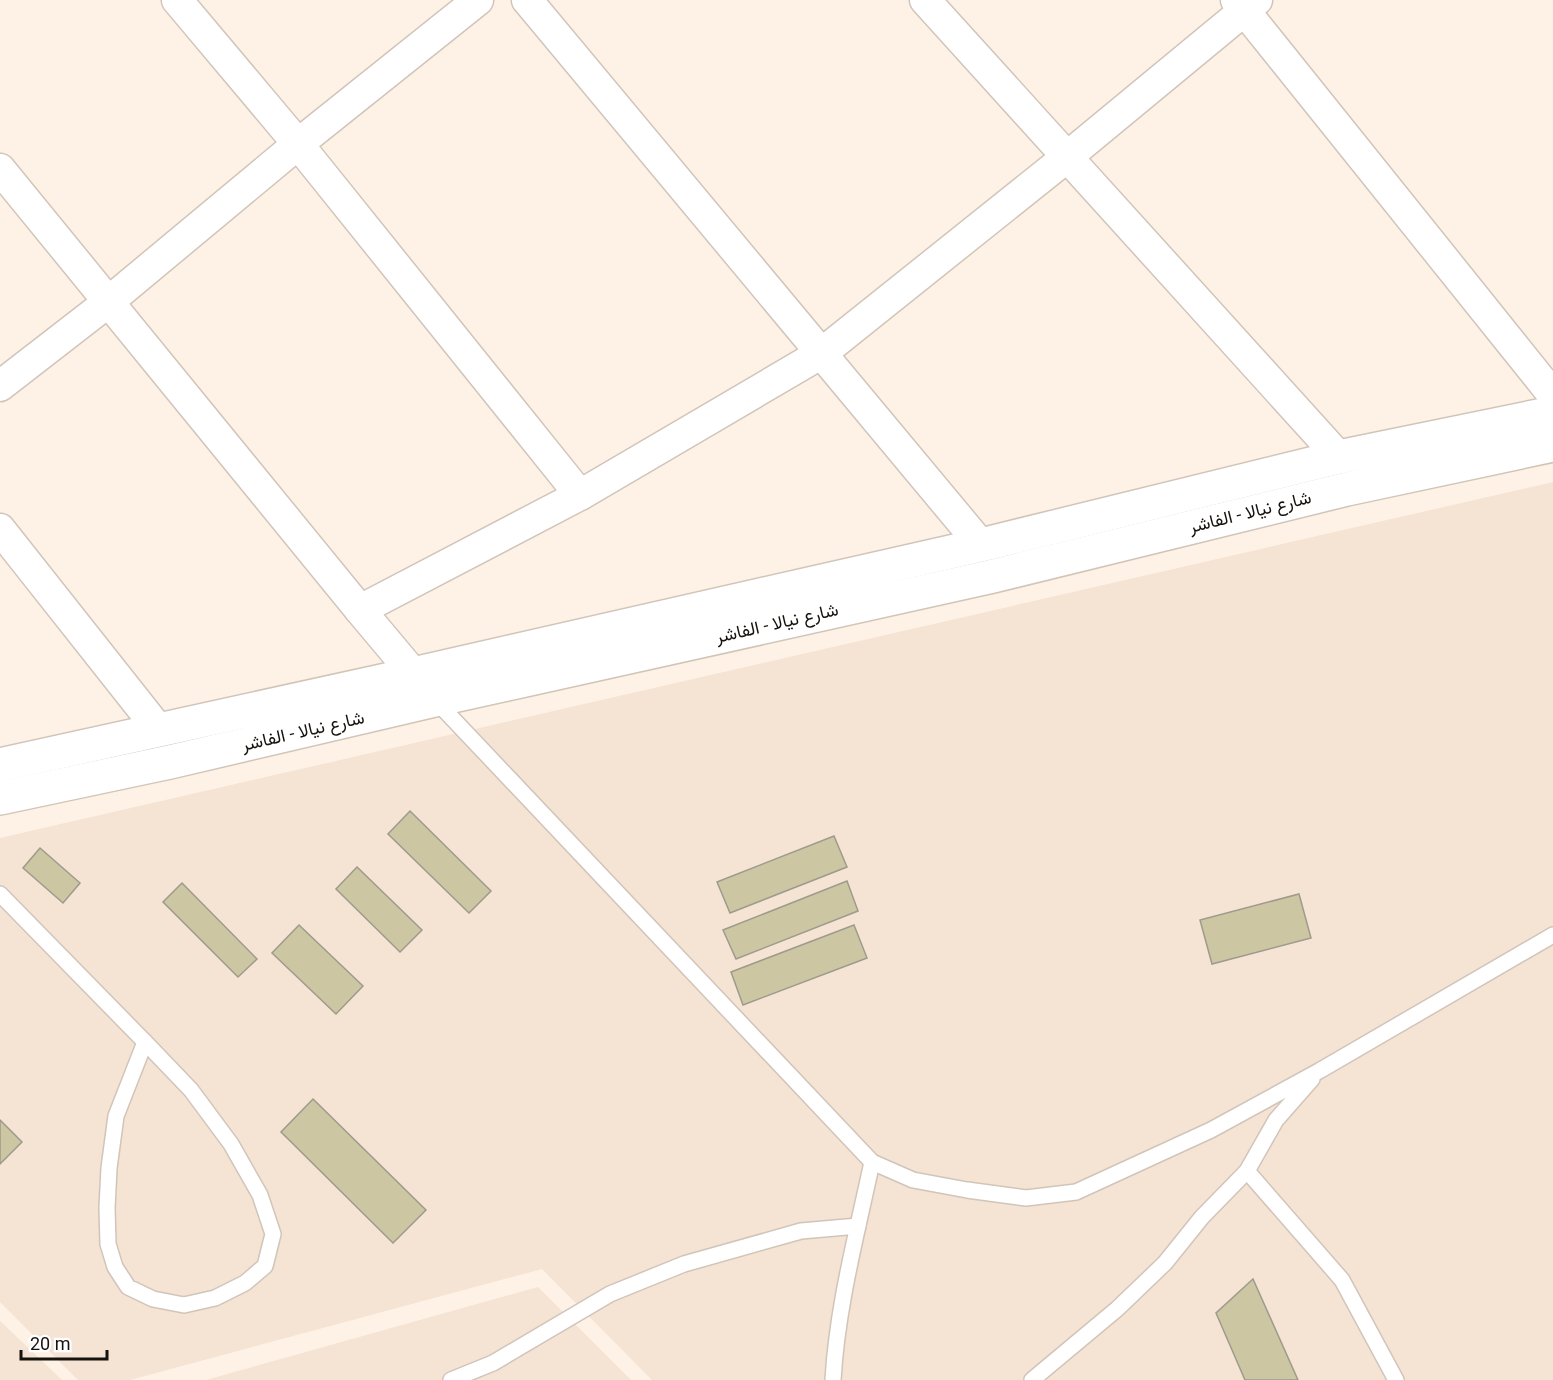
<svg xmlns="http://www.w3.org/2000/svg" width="1553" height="1380" font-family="Roboto,Vazirmatn,sans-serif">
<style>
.built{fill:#f5e3d3}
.building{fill:#cdc6a3;stroke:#9e9b8d;stroke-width:1.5}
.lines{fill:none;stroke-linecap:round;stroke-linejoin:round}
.lane-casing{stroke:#d1c5ba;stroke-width:18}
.street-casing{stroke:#d1c5ba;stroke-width:33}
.highway-casing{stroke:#d1c5ba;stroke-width:36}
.lane{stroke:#fff;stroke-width:15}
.street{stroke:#fff;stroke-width:30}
.highway{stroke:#fff;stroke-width:33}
.labels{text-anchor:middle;stroke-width:4.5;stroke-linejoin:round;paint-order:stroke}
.street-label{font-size:18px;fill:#16120e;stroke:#fff}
</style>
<rect width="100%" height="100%" fill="#fef1e6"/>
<g class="built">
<path d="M1553 482V1380H652L542 1269 130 1380H78L0 1302V838Z"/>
<path d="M538 1287 631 1380H206Z"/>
<path d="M0 1321 62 1380H0Z"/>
</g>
<g class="building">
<path d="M410 811 491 891 469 913 388 834Z"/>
<path d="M834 836 847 867 730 913 717 882Z"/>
<path d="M40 848 80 883 63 903 23 868Z"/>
<path d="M357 867 422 930 400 952 336 889Z"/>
<path d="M847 881 858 911 736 959 723 930Z"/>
<path d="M182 883 257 959 238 977 163 902Z"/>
<path d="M1299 894 1311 938 1212 964 1200 920Z"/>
<path d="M299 925 363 986 336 1014 272 953Z"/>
<path d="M854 925 867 958 743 1005 731 972Z"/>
<path d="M313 1099 426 1210 393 1243 281 1132Z"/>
<path d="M0 1120 22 1142 0 1164Z"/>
<path d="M1253 1279 1298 1380H1245L1216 1313Z"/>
</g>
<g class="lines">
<g class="lane-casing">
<g id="lane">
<path d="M435 700 872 1162 913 1180 967 1190 1026 1198 1076 1192 1211 1130 1319 1071 1553 935"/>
<path d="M0 894 145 1042"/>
<path d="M145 1042 191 1090 231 1144 260 1195 273 1234 265 1266 245 1283 215 1298 184 1305 153 1299 128 1287 115 1267 108 1244 107 1208 109 1168 116 1116Z"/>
<path d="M1247 1171 1342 1280 1396 1380"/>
<path d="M451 1380 493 1363 610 1294 684 1264 801 1231 858 1226"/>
<path d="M833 1380C837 1307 857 1233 872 1162"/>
<path d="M1032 1380 1117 1309 1165 1263 1202 1217 1247 1171 1276 1120 1312 1079"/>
</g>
</g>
<g class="street-casing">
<g id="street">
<path d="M177 0 298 144 580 495"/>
<path d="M527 0 981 545"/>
<path d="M925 0 1339 457"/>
<path d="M1236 0 1553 395"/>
<path d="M0 169 360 610"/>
<path d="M0 386 107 303 298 144 478 0"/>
<path d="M0 529 159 730"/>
<path d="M427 690 360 610 580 495 822 353 1067 157 1257 0"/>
</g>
</g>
<g class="highway-casing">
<g id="highway">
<path d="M0 765 413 674 981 545 1339 457 1553 413"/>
<path d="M0 798 170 762 435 700 989 577 1347 489 1553 445"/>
</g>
</g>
<use href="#lane" class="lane"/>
<use href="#street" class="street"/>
<use href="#highway" class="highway"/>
</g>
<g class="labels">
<g class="street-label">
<text transform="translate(1250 512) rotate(-14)" y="6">شارع نيالا - الفاشر</text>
<text transform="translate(777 623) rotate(-13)" y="6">شارع نيالا - الفاشر</text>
<text transform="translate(303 731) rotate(-13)" y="6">شارع نيالا - الفاشر</text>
</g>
</g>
<path d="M21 1350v9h86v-9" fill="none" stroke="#16120e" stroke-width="3"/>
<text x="30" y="1350" font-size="18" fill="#16120e" stroke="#ffffff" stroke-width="4.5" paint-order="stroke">20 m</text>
</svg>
